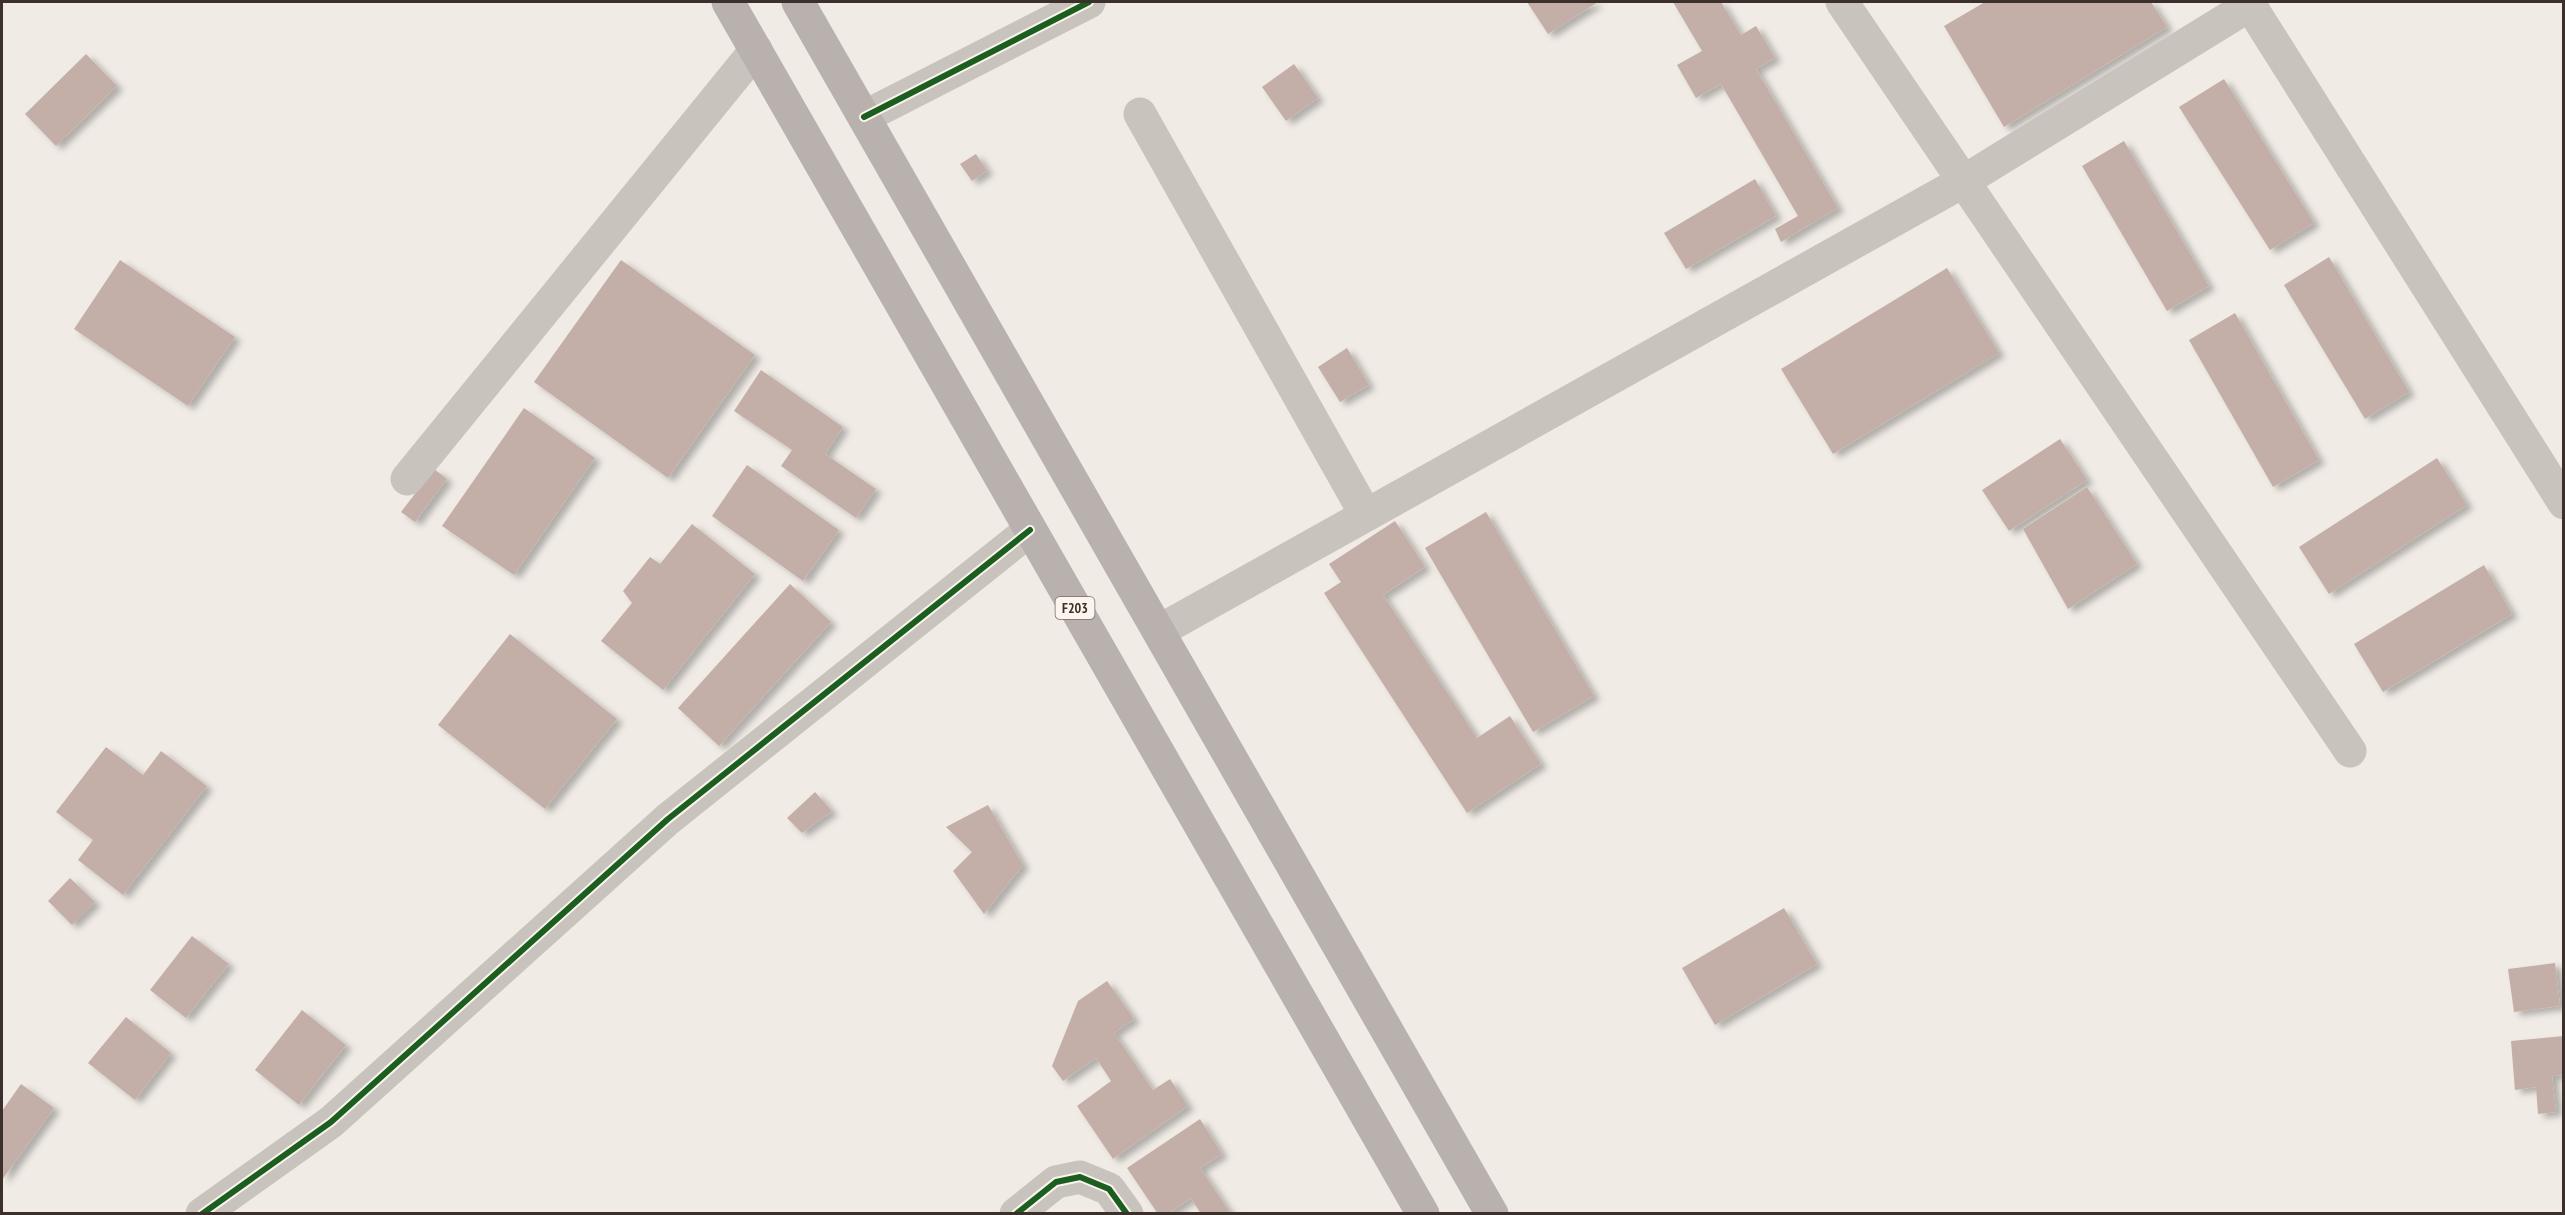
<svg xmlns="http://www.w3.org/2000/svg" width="2565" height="1215" font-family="'PT Sans Narrow',sans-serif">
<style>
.building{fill:#c3afa7;filter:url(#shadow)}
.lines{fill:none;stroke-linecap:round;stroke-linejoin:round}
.minor{stroke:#c9c3be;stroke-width:33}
.major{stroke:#b8b1ad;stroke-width:33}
.cycleway-casing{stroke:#fbf5ee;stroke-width:10}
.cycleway{stroke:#1b5e20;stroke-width:6}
.labels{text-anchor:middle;stroke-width:4.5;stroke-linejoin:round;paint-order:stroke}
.shield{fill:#fbf5ee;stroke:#756b66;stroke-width:1.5}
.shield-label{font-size:14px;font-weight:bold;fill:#3b302b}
</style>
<defs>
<filter id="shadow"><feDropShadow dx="6" dy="4" stdDeviation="3" flood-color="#0004"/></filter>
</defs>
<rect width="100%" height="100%" fill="#f0ebe5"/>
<g class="building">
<path d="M1527 2H1598L1548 34Z"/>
<path d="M1673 2H1721L1741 35 1756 26 1775 58 1756 69 1838 208 1781 242 1775 229 1798 216 1721 84 1696 98 1677 65 1702 51Z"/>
<path d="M1985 2H2151L2167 27 2004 127 1944 26Z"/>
<path d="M86 54 117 86 56 146 25 114Z"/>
<path d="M1294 64 1318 98 1286 121 1262 87Z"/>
<path d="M2224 79 2314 223 2270 250 2179 107Z"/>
<path d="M2124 141 2209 286 2167 311 2082 166Z"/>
<path d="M976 154 987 171 972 181 960 164Z"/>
<path d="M1755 179 1776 216 1686 269 1664 233Z"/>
<path d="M2329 257 2409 392 2365 419 2284 285Z"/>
<path d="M120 260 235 337 188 406 74 329Z"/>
<path d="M621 260 755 355 668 478 534 382Z"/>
<path d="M1947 268 1999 353 1833 454 1781 369Z"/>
<path d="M2235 313 2319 460 2273 487 2189 340Z"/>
<path d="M1347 348 1369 385 1340 402 1318 367Z"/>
<path d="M761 370 843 427 825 454 876 489 856 518 781 466 792 450 734 411Z"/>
<path d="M524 408 595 458 514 575 442 526Z"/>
<path d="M2060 439 2087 480 2009 531 1982 490Z"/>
<path d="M2437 458 2467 505 2329 594 2299 547Z"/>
<path d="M747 465 839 530 803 581 712 516Z"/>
<path d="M434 469 447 479 415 522 401 512Z"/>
<path d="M2087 487 2137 564 2068 609 2023 529Z"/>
<path d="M1486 512 1594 696 1533 732 1425 548Z"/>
<path d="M1395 521 1425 567 1383 595 1477 738 1510 716 1541 764 1467 813 1324 593 1341 582 1329 564Z"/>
<path d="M692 524 755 574 663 690 601 641 632 603 623 591 650 557 660 564Z"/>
<path d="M2484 565 2512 614 2383 692 2354 644Z"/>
<path d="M790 584 831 622 719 746 678 708Z"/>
<path d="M510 634 617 719 545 809 438 725Z"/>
<path d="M106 747 143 775 161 751 207 786 123 895 78 860 93 840 56 812Z"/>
<path d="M815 792 832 811 802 833 787 818Z"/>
<path d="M988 805 1023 865 984 914 953 871 972 852 946 827Z"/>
<path d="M70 878 95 902 72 925 48 901Z"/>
<path d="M1784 908 1817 964 1715 1025 1682 968Z"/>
<path d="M192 936 229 964 186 1018 150 990Z"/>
<path d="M2555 963 2560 1006 2514 1012 2508 969Z"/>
<path d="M1107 981 1134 1019 1114 1033 1153 1090 1170 1079 1188 1106 1113 1159 1077 1106 1111 1081 1096 1058 1063 1081 1052 1066 1078 1001Z"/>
<path d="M302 1010 346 1045 299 1105 255 1070Z"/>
<path d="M126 1017 171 1053 135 1100 88 1063Z"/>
<path d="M2564 1036V1075L2552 1076 2556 1112 2538 1114 2536 1087 2515 1090 2511 1041Z"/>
<path d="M21 1084 54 1108 2 1180V1111Z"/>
<path d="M1200 1119 1222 1154 1200 1168 1231 1214H1201L1191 1198 1168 1214H1158L1127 1168Z"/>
</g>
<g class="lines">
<g class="minor">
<path d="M1842 2 2350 751"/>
<path d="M2248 2 2564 503"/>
<path d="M1140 114 1366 515"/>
<path d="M864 117 1089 2"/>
<path d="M407 479 756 50"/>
<path d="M1159 631 1964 181 2250 5"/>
<path d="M202 1214 331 1122 668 819 1030 530"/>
<path d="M1016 1214 1056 1182 1080 1177 1109 1189 1127 1214"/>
</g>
<g class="major">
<path d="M728 2 1423 1214"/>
<path d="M798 2 1492 1214"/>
</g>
<g class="cycleway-casing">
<g id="cycleway">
<path d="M864 117 1089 2"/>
<path d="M202 1214 331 1122 668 819 1030 530"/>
<path d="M1016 1214 1056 1182 1080 1177 1109 1189 1127 1214"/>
</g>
</g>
<use href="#cycleway" class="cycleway"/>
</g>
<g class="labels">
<rect class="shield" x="1055.5" y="597" width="39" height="22" rx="4.5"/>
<g class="shield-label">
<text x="1075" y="613">F203</text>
</g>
</g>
<rect width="2565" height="1215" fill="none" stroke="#3b302b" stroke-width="6"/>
</svg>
